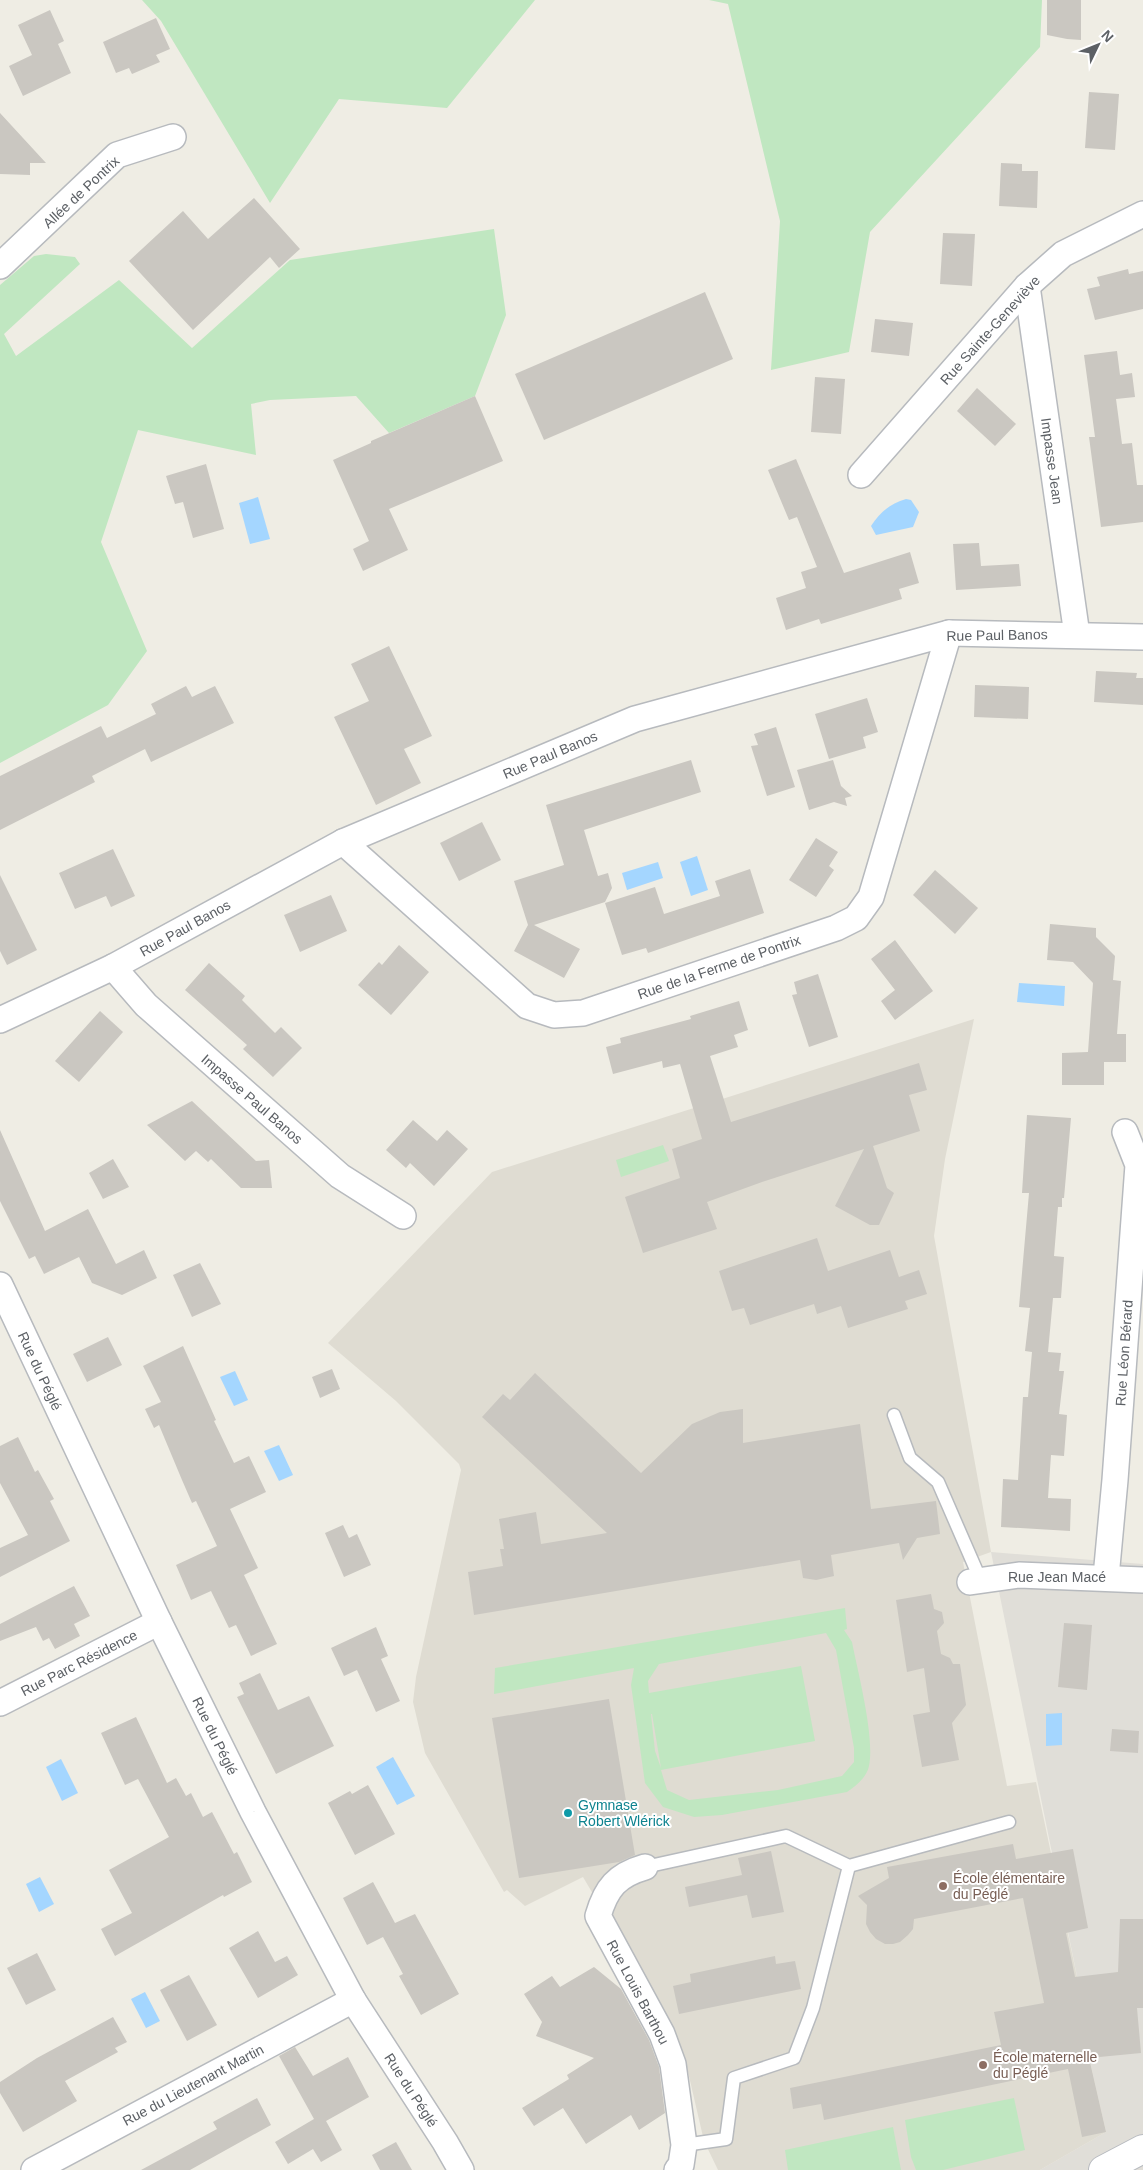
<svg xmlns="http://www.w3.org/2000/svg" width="1143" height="2170" font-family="Helvetica,sans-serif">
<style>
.industrial{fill:#e0ded8}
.education{fill:#dfdcd2}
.green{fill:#c0e7c1;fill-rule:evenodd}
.water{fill:#a4d6ff}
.building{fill:#cac7c1}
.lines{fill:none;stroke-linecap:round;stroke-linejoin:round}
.lane-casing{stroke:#b7babe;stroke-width:15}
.street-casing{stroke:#b7babe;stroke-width:28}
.secondary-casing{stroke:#b8bbc0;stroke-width:30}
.lane{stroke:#fff;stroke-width:12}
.street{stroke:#fff;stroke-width:25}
.secondary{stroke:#fff;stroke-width:28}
.culture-dot{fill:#0f9aa8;stroke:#fff;stroke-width:2}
.education-dot{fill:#8d6e63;stroke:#fff;stroke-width:2}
.labels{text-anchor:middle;stroke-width:4;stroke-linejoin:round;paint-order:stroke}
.street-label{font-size:14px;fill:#5c6065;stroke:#fff}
.culture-label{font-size:14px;fill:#0d838f;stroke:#fff;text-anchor:start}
.education-label{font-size:14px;fill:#785e54;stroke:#fff;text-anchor:start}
</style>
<rect width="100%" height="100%" fill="#efede4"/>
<path class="industrial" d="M991 1552 1143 1564V2170H1040L1106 2132 1089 2058 1081 1996Z"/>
<path class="education" d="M974 1019 945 1159 934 1236 991 1552 963 1562 1007 1786 1036 1782 1081 1996 1089 2058 1106 2132 1040 2170H718L704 2141 685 2059 661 2013 662 2011 583 1877 525 1906 507 1890 504 1892 425 1753 413 1702 416 1677 461 1470 459 1464 396 1401 328 1343 492 1172Z"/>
<g class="green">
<path d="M142 0H535L447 108 339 99 270 203 161 21Z"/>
<path d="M709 0H1042L1040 47 870 232 849 352 771 370 780 221 728 4Z"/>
<path d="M494 229 506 315 475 396 389 433 356 396 270 400 251 404 256 455 138 430 101 542 147 651 108 705 0 763V285L34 256 46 254 75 257 80 264 4 334 16 356 119 280 192 348 290 260Z"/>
<path d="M663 1145 669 1161 621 1177 616 1160Z"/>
<path d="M845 1608 847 1629 844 1630 852 1642C858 1673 875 1737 869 1766 867 1777 856 1786 847 1792L722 1815 694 1817 663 1807 645 1783 631 1685 634 1668 494 1694 495 1668ZM826 1633 836 1650 854 1748V1762L842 1776 778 1790 689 1800 667 1790 661 1770 815 1741 801 1666 649 1693 648 1681 659 1664ZM651 1714H652L661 1768 655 1751Z"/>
<path d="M1014 2098 1025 2150 943 2170H916L911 2157 905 2120Z"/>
<path d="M893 2127 901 2170H788L785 2150Z"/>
</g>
<g class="water">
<path d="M258 497 270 539 250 544 239 503Z"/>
<path d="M906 499 911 500 919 512 913 527 876 535 871 526C880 512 891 503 906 499Z"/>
<path d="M697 856 708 890 691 896 680 862Z"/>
<path d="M658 862 663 878 627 890 622 873Z"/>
<path d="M1019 983 1065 986 1064 1006 1017 1002Z"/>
<path d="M235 1371 248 1400 234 1406 220 1377Z"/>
<path d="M279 1445 293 1475 279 1481 264 1451Z"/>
<path d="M1062 1713V1745L1046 1746V1714Z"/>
<path d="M393 1757 415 1796 397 1805 376 1767Z"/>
<path d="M61 1759 78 1793 62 1801 46 1767Z"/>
<path d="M40 1877 54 1904 39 1912 26 1884Z"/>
<path d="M145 1992 160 2021 146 2028 131 1999Z"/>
</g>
<g class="building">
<path d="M1047 0H1081V40L1067 39 1047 35Z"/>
<path d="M50 10 64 41 58 44 71 73 23 96 9 66 32 55 18 25Z"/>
<path d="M156 18 170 49 156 55 160 62 132 74 129 68 116 73 103 42Z"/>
<path d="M1089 92 1119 94 1115 150 1085 148Z"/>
<path d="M0 113 46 163H30V175L0 174Z"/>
<path d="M1001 163 1022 164V171H1038L1037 208 999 206Z"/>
<path d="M254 198 300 249 279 268 270 257 193 330 129 261 183 211 208 239Z"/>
<path d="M943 233 975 234 972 286 940 284Z"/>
<path d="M1128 269 1129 274 1143 271V309L1095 320 1087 289 1100 286 1097 277Z"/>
<path d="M705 292 733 359 544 440 515 374Z"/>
<path d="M875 319 913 323 909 356 871 352Z"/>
<path d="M1117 351 1120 375 1132 373 1135 397 1116 399 1122 444 1132 443 1137 485H1143V522L1101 527 1089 437H1095L1084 355Z"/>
<path d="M815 377 845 379 841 434 811 432Z"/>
<path d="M977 388 1016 424 995 446 957 411Z"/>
<path d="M475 396 503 461 389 509 408 550 363 571 353 549 369 541 333 460 371 443V441Z"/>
<path d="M796 459 844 573 910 552 919 583 899 589 902 599 821 624 819 619 786 630 776 598 806 588 801 572 817 567 797 517 789 520 768 470Z"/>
<path d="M206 464 224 529 193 538 183 502 175 504 166 476Z"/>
<path d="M979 543 981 566 1019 564 1021 586 956 590 953 544Z"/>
<path d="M389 646 432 736 404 749 421 783 376 805 334 717 369 701 351 664Z"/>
<path d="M1096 671 1137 673 1136 678H1143V705L1094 702Z"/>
<path d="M975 685 1029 687 1028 719 974 717Z"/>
<path d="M186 686 192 697 215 686 234 723 151 762 145 749 92 776 95 782 0 830V776L101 726 107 738 156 714 151 704Z"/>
<path d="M867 698 878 732 863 737 866 748 829 759 815 714Z"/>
<path d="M776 727 795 787 767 796 751 746 758 745 754 734Z"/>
<path d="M691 760 701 792 584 830 598 876 608 873 612 888 605 902 534 925 580 949 564 978 514 951 528 925 514 881 564 865 546 805Z"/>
<path d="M833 760 841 786 852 796 845 798 847 806 834 802 809 810 797 770Z"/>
<path d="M482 822 501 860 459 881 440 843Z"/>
<path d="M816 838 838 852 829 866 834 870 816 897 789 880Z"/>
<path d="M113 849 135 896 111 907 106 896 75 909 59 873Z"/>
<path d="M750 869 764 913 648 953 646 948 622 955 605 903 655 887 664 914 720 896 715 881Z"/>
<path d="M935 870 978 908 955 934 913 895Z"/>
<path d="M0 875 37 950 7 965 0 951Z"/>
<path d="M331 895 347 931 300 952 284 915Z"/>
<path d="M1050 924 1096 928V937L1115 956 1113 980 1121 981 1117 1034H1126V1062H1104V1085H1062V1053L1088 1052 1093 983 1073 962 1047 960Z"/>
<path d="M895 940 933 991 895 1020 881 1001 895 990 871 959Z"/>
<path d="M399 945 429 972 391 1015 358 985 379 962 382 965Z"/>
<path d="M209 963 245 996 242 1000 275 1033 281 1027 302 1048 273 1077 243 1049 247 1045 185 990Z"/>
<path d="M818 974 838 1037 809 1047 792 995 797 994 794 982Z"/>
<path d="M739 1001 748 1030 734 1035 738 1047 710 1056 731 1122 919 1063 927 1090 909 1095 920 1131 873 1146 887 1188 894 1193 879 1225H870L835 1206 864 1149 762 1182 707 1202 717 1229 643 1253 625 1197 680 1178 672 1149 702 1139 680 1064 663 1068 662 1061 613 1074 606 1047 621 1043 620 1038 691 1019 690 1016Z"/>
<path d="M100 1011 123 1032 79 1082 55 1061Z"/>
<path d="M192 1101 256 1161 269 1160 272 1188H241L211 1159 208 1162 196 1151 185 1161 147 1125Z"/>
<path d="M1027 1115 1071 1118 1064 1198H1062V1207H1058L1054 1256 1064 1257 1061 1298H1053L1048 1352 1061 1353 1059 1371H1064L1059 1414 1067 1415 1064 1456 1051 1455 1048 1498 1071 1499 1070 1531 1001 1527 1003 1479 1018 1480 1023 1397H1028L1032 1352 1025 1351 1030 1308 1019 1307 1029 1193H1022Z"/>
<path d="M413 1120 437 1141 447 1130 468 1149 434 1186 410 1163 406 1168 386 1150Z"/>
<path d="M0 1130 45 1231 88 1209 116 1264 144 1250 157 1278 122 1295 92 1283 79 1257 44 1274 35 1256 29 1259 0 1201Z"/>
<path d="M113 1159 129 1187 103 1199 89 1173Z"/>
<path d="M817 1238 828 1271 890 1250 899 1277 919 1270 927 1294 905 1301 908 1309 848 1328 841 1306 817 1314 814 1304 750 1325 744 1308 732 1311 719 1271Z"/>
<path d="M200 1263 221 1304 192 1317 173 1275Z"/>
<path d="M108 1337 122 1365 87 1382 73 1354Z"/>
<path d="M183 1346 216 1420 214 1421 234 1463 249 1456 266 1492 230 1509 258 1568 244 1575 277 1644 251 1656 236 1625 229 1628 211 1591 191 1600 176 1565 217 1546 196 1501 192 1503 182 1480 159 1425 154 1428 145 1409 161 1402 143 1366Z"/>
<path d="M332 1369 340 1389 320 1398 312 1377Z"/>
<path d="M535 1373 641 1473 692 1424 720 1412 743 1409V1443L860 1424 871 1509 936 1501 940 1534 917 1538 903 1560 899 1543 831 1555 834 1576 816 1580 803 1578 800 1560 474 1615 468 1572 503 1566 500 1549H504L499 1519 536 1512 541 1544 607 1533 482 1417 503 1394 510 1400Z"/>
<path d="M18 1437 35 1472 38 1470 54 1499 50 1501 70 1541 0 1577V1548L28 1535 0 1483V1446Z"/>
<path d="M343 1525 349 1538 357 1534 371 1565 344 1577 325 1533Z"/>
<path d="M74 1586 90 1616 74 1624 80 1636 55 1649 49 1638 43 1641 36 1627 0 1641V1624Z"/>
<path d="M931 1594 934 1609 942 1612 944 1623 937 1631 941 1654 950 1658 953 1664H960L966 1705 952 1723 959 1760 922 1767 913 1715 930 1712 924 1668 907 1672 896 1600Z"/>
<path d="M1064 1623 1092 1625 1087 1690 1058 1687Z"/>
<path d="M376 1627 388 1656 381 1659 400 1701 376 1712 357 1670 344 1676 331 1648Z"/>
<path d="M260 1673 278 1710 309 1696 334 1746 276 1774 237 1697 244 1694 239 1683Z"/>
<path d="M609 1699 635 1855 619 1862 519 1878 492 1718Z"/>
<path d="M136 1717 167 1783 176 1778 186 1796 191 1793 203 1817 212 1812 234 1854 237 1852 252 1882 224 1897 223 1895 115 1956 101 1929 132 1913 109 1870 169 1837 138 1779 125 1785 101 1733Z"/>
<path d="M1112 1729 1139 1731 1138 1753 1110 1751Z"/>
<path d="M368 1785 395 1834 355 1855 328 1803 350 1791 352 1794Z"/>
<path d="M1013 1844 1016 1859 1073 1849 1088 1928 1066 1933 1075 1977 1118 1972 1120 1919H1143V2008H1137L1141 2053 1089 2058 1106 2132 1082 2137 1068 2069 824 2120 821 2104 793 2109 790 2088 1001 2045 994 2012 1044 2003 1023 1898 914 1919 913 1929 908 1935 900 1942 893 1944H885L876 1939 870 1932 866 1924 867 1905 858 1896 889 1878 887 1867Z"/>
<path d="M771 1851 784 1912 752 1918 747 1895 689 1907 685 1887 742 1875 738 1858Z"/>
<path d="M373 1882 395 1923 415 1914 459 1994 421 2015 399 1976 403 1974 383 1937 367 1945 343 1898Z"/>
<path d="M258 1931 275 1962 287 1956 298 1975 258 1998 229 1948Z"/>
<path d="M37 1953 56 1990 26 2005 7 1968Z"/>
<path d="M775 1956 776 1964 795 1961 801 1989 679 2014 673 1986 691 1982 690 1974Z"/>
<path d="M594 1967 621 1989 649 2040 659 2067 665 2113 639 2130 631 2115 586 2144 563 2108 534 2126 522 2108 569 2079 567 2075 594 2058 536 2036 542 2022 524 1994 552 1976 560 1987Z"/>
<path d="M189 1975 217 2025 187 2041 160 1990Z"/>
<path d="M113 2017 127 2042 115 2048 118 2052 65 2081 77 2101 23 2132 0 2093V2082L37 2058Z"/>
<path d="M295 2047 313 2076 348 2057 369 2097 326 2121 342 2150 321 2162 313 2149 288 2164 275 2142 314 2119 279 2056Z"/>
<path d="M257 2098 271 2125 190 2170H141L217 2129 213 2122Z"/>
<path d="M396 2142 412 2170H380L372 2155Z"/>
</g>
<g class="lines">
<g class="lane-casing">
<g id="lane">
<path d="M894 1415 910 1458 938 1482 981 1581"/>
<path d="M645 1867 786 1836 849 1866 1009 1822"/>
<path d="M684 2145 726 2139 734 2078 794 2058 813 2008 849 1866"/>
</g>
</g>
<g class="street-casing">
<g id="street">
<path d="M0 266 117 155 173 137"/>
<path d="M1027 286 1077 635"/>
<path d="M861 475 1027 286 1063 254 1143 214"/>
<path d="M343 842 527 1006 554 1015 583 1013 836 928 856 918 871 897 949 633"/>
<path d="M113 967 146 1005 340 1176 403 1216"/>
<path d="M0 1020 113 967 343 842 635 719 949 633 1143 637"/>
<path d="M0 1285 159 1622 253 1812 353 2000 445 2142 461 2170"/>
<path d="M1106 1577 1115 1480 1138 1165 1125 1132"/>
<path d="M970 1582 1019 1575 1143 1580"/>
<path d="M0 1703 159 1622"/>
<path d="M645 1867C617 1875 606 1888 598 1916L662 2034 673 2064 684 2145 681 2165 677 2170"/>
<path d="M34 2170 353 2000"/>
</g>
</g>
<g class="secondary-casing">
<path id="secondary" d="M1103 2170 1143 2149"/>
</g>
<use href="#lane" class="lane"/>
<use href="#street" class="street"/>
<use href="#secondary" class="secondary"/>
</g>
<circle class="culture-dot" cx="568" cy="1813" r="5"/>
<g class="education-dot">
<circle cx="943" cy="1886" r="5"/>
<circle cx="983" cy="2065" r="5"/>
</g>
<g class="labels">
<g class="street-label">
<text transform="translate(81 192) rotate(-43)" y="5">Allée de Pontrix</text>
<text transform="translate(990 330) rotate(-48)" y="5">Rue Sainte-Geneviève</text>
<text transform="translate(1052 461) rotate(82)" y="5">Impasse Jean</text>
<text transform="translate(997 635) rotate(-1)" y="5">Rue Paul Banos</text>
<text transform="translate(550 755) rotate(-23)" y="5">Rue Paul Banos</text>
<text transform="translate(185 928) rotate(-29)" y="5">Rue Paul Banos</text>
<text transform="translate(719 967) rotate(-19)" y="5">Rue de la Ferme de Pontrix</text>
<text transform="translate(252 1099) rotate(41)" y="5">Impasse Paul Banos</text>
<text transform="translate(1124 1353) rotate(-86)" y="5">Rue Léon Bérard</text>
<text transform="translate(40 1371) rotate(65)" y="5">Rue du Péglé</text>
<text x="1057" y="1582">Rue Jean Macé</text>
<text transform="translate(79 1663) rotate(-27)" y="5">Rue Parc Résidence</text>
<text transform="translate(215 1736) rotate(64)" y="5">Rue du Péglé</text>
<text transform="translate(638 1992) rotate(62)" y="5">Rue Louis Barthou</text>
<text transform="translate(193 2085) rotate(-28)" y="5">Rue du Lieutenant Martin</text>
<text transform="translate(411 2090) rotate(57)" y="5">Rue du Péglé</text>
</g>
<g class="culture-label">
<text x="578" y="1810">Gymnase<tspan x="578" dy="16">Robert Wlérick</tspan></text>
</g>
<g class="education-label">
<text x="953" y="1883">École élémentaire<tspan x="953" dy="16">du Péglé</tspan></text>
<text x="993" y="2062">École maternelle<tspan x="993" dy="16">du Péglé</tspan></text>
</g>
</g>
<g transform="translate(1098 45) rotate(47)" stroke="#ffffff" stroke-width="4" paint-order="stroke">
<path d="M0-4L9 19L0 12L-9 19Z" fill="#5c6065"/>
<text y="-8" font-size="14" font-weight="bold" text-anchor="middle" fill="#5c6065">N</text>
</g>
</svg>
